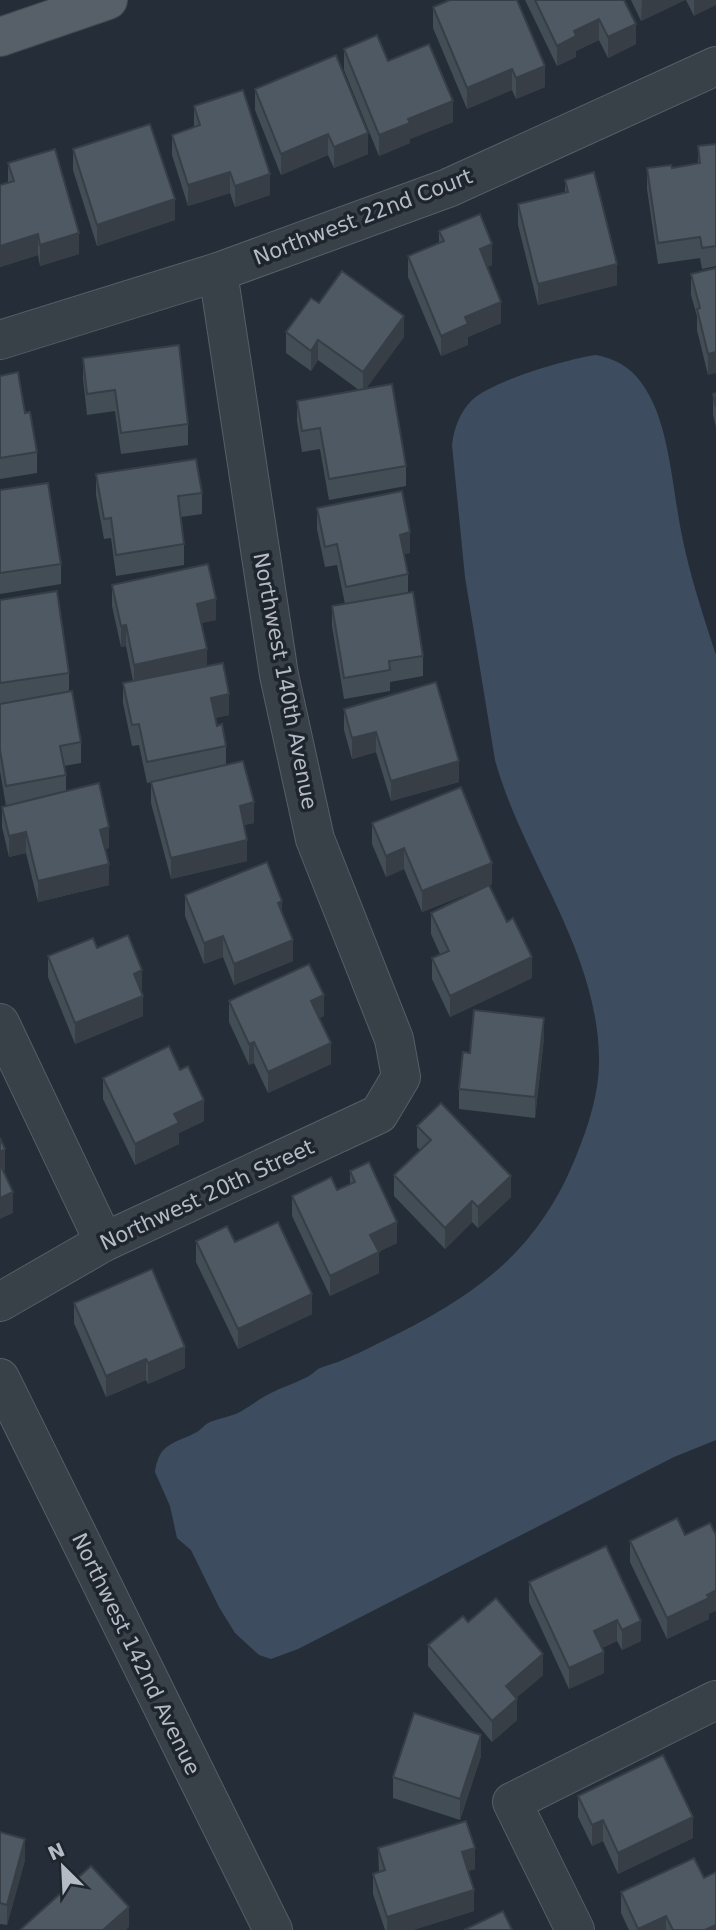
<svg xmlns="http://www.w3.org/2000/svg" width="716" height="1930" font-family="'DejaVu Sans',sans-serif">
<style>
.water{fill:#3d4d5f}
.lines{fill:none;stroke-linecap:round;stroke-linejoin:round}
.minor-casing{stroke:#575e66;stroke-width:40}
.major-casing{stroke:#424951;stroke-width:40}
.minor{stroke:#384048;stroke-width:38}
.major{stroke:#575f68;stroke-width:38}
.wall{fill:#434d55}
.shaded-wall{fill:#373e45}
.building{fill:#4e5963;stroke:#373e45;stroke-width:2}
.labels{text-anchor:middle;stroke-width:7;stroke-linejoin:round;paint-order:stroke}
.street-label{font-size:21px;fill:#b4bbc4;stroke:#1e252d}
</style>
<rect width="100%" height="100%" fill="#252e38"/>
<path class="water" d="M596 355C621 360 637 372 649 395 669 430 673 490 681 531 689 573 703 615 716 655V1440L674 1457 298 1649 271 1659 259 1655 235 1633 219 1607 191 1550 177 1538 170 1506 155 1472C159 1442 175 1444 197 1432 202 1429 205 1424 210 1422 220 1418 230 1417 240 1412 251 1406 260 1398 271 1393 282 1387 294 1384 305 1378 310 1376 314 1372 318 1369 324 1366 332 1364 338 1362 353 1356 367 1349 381 1342 474 1297 538 1253 577 1154 589 1124 600 1090 599 1057 597 949 523 861 495 760L465 577 452 445C454 428 460 412 472 400 492 381 567 359 596 355Z"/>
<g class="lines">
<g class="minor-casing">
<g id="minor">
<path d="M0 340 218 272 448 188 716 66"/>
<path d="M0 1023 104 1242"/>
<path d="M0 1302 104 1242 379 1114 401 1077 394 1039 315 839 279 675 218 272"/>
<path d="M0 1378 273 1930"/>
<path d="M575 1930 512 1802 716 1700"/>
</g>
</g>
<g class="major-casing">
<path id="major" d="M0 37 108 0"/>
</g>
<use href="#minor" class="minor"/>
<use href="#major" class="major"/>
</g>
<g class="wall">
<path d="M525 0H624L636 44 608 58 599 40 576 51V57L557 66Z"/>
<path d="M631 0H685L641 21Z"/>
<path d="M686 0H716L694 16Z"/>
<path d="M433 7 545 87 516 99 512 90 467 109 433 28Z"/>
<path d="M344 49 388 61 453 122 410 139V143L379 156 344 70Z"/>
<path d="M255 89 368 154 334 168 328 155 281 175 255 110Z"/>
<path d="M194 106 270 195 235 207 230 193 188 206 172 155V135L194 127Z"/>
<path d="M716 144V266L702 269 700 258 658 264 647 189V168H672L698 164V146Z"/>
<path d="M73 149 175 220 97 246 73 170Z"/>
<path d="M8 163 79 254 40 266 38 255 0 267V185L8 182Z"/>
<path d="M565 180 617 285 538 305 518 225V204L565 192Z"/>
<path d="M439 231 492 265 487 267 501 323 468 337V345L441 356 408 277V256L439 243Z"/>
<path d="M716 268 708 375 697 330V316L691 295V274Z"/>
<path d="M319 303 404 337 366 388 406 466V486L329 500 320 449 302 452 297 421V401L359 390 318 360 311 371 286 353V332Z"/>
<path d="M83 358 188 424V445L121 454 115 411 87 415 83 379Z"/>
<path d="M0 376 25 413 37 452V473L0 479Z"/>
<path d="M716 393V427L713 415V394Z"/>
<path d="M96 474 202 493V514L181 517 184 544V565L116 576 111 538 104 539 96 495Z"/>
<path d="M0 490 61 564V584L0 594Z"/>
<path d="M317 508 410 553 404 554 408 574V593L423 656V676L390 682V691L344 699 332 626V606L345 604 337 565 325 567 317 529Z"/>
<path d="M112 585 216 620 201 623 207 666 229 715 215 718 217 726 226 746V765L254 823 244 825 247 861 171 879 151 803V782L169 778 147 783 139 745 132 746 123 703V683L133 681 126 646 121 647 112 606Z"/>
<path d="M0 600 69 673V691L81 742V763L64 766 66 775V791L109 848 105 849 109 885 38 902 26 853 9 857 2 827V807L6 806 0 771Z"/>
<path d="M344 709 459 782 391 801 376 752 352 759 344 730Z"/>
<path d="M372 823 492 884 422 912 404 869 386 877 372 844Z"/>
<path d="M185 895 282 914 293 961 234 985 223 957 204 964 185 916Z"/>
<path d="M431 913 532 978 450 1017 432 979V958L440 954 431 934Z"/>
<path d="M97 948 142 991 141 992 143 1016 75 1044 48 977V956Z"/>
<path d="M229 1001 324 1016 319 1018 331 1064 268 1093 254 1063 249 1065 229 1022Z"/>
<path d="M544 1038 535 1118 459 1109V1089L470 1053Z"/>
<path d="M103 1078 204 1121 179 1133V1144L135 1165 103 1099Z"/>
<path d="M417 1126 511 1197 478 1228 472 1222 445 1249 394 1196V1175L420 1150 417 1147Z"/>
<path d="M350 1171 397 1243 378 1252 379 1273 330 1296 292 1216V1196L337 1190 350 1184Z"/>
<path d="M196 1241 235 1242 312 1314 238 1349 196 1262Z"/>
<path d="M74 1303 185 1368 148 1384 146 1380 106 1397 74 1323Z"/>
<path d="M685 1535 709 1614V1619L667 1639 630 1562V1541Z"/>
<path d="M606 1546 641 1641 622 1650 617 1641 602 1648 604 1673 569 1689 529 1602V1582Z"/>
<path d="M468 1622 543 1675 516 1698 517 1720 492 1742 428 1666V1645Z"/>
<path d="M481 1756 460 1820 393 1798V1777Z"/>
<path d="M578 1796 693 1838 618 1874 603 1841 592 1846 578 1817Z"/>
<path d="M0 1832 25 1860 7 1925 0 1924Z"/>
<path d="M378 1848 475 1869 468 1871 474 1911 413 1930H385L373 1894V1874L379 1872Z"/>
<path d="M704 1878 716 1930H629L621 1913V1892Z"/>
</g>
<g class="shaded-wall">
<path d="M642 0H685L641 21Z"/>
<path d="M694 0H716V5L694 16Z"/>
<path d="M599 19V40L576 51V57L557 66V46L574 31Z"/>
<path d="M636 24V44L608 58V37Z"/>
<path d="M545 66V87L516 99V78Z"/>
<path d="M512 69V90L467 109V88Z"/>
<path d="M453 101V122L410 139V143L379 156V135L408 119Z"/>
<path d="M368 133V154L334 168V147Z"/>
<path d="M328 134V155L281 175V154Z"/>
<path d="M230 172V193L188 206V185Z"/>
<path d="M270 174V195L235 207V186Z"/>
<path d="M175 199V220L97 246V225Z"/>
<path d="M79 233V254L40 266V245Z"/>
<path d="M38 234V255L0 267V246Z"/>
<path d="M492 244V265L480 270V249Z"/>
<path d="M617 264V285L538 305V284Z"/>
<path d="M501 302V323L468 337V345L441 356V336L465 317Z"/>
<path d="M404 316V337L363 393V372Z"/>
<path d="M318 340V360L311 371V351Z"/>
<path d="M716 352V373L708 375V354Z"/>
<path d="M410 532V553L400 555V535Z"/>
<path d="M216 599V620L197 624V604Z"/>
<path d="M126 625V646L121 647V626Z"/>
<path d="M207 649V669L134 685V665Z"/>
<path d="M229 694V715L211 719V698Z"/>
<path d="M376 732V752L352 759V738Z"/>
<path d="M459 761V782L391 801V781Z"/>
<path d="M254 802V823L240 826V806Z"/>
<path d="M109 827V848L100 850V830Z"/>
<path d="M26 832V853L9 857V836Z"/>
<path d="M247 840V861L171 879V858Z"/>
<path d="M404 848V869L386 877V856Z"/>
<path d="M492 863V884L422 912V891Z"/>
<path d="M109 864V885L38 902V881Z"/>
<path d="M282 901V922L278 903Z"/>
<path d="M223 936V957L204 964V943Z"/>
<path d="M293 940V961L234 985V964Z"/>
<path d="M532 957V978L450 1017V996Z"/>
<path d="M142 970V991L134 995V974Z"/>
<path d="M324 995V1016L311 1022V1001Z"/>
<path d="M143 996V1016L75 1044V1023Z"/>
<path d="M544 1018V1038L535 1118V1097Z"/>
<path d="M254 1042V1063L249 1065V1044Z"/>
<path d="M331 1043V1064L268 1093V1072Z"/>
<path d="M204 1100V1121L179 1133V1144L135 1165V1144L174 1114Z"/>
<path d="M5 1149V1170L0 1173V1152Z"/>
<path d="M511 1176V1197L478 1228V1207Z"/>
<path d="M13 1192V1213L0 1219V1198Z"/>
<path d="M472 1201V1222L445 1249V1228Z"/>
<path d="M397 1222V1243L370 1255V1235Z"/>
<path d="M379 1252V1273L330 1296V1276Z"/>
<path d="M312 1294V1314L238 1349V1329Z"/>
<path d="M185 1347V1368L148 1384V1363Z"/>
<path d="M146 1359V1380L106 1397V1376Z"/>
<path d="M716 1590V1611L709 1614V1619L667 1639V1618Z"/>
<path d="M617 1620V1641L594 1651V1631Z"/>
<path d="M641 1621V1641L622 1650V1630Z"/>
<path d="M604 1652V1673L569 1689V1668Z"/>
<path d="M543 1654V1675L506 1707V1686Z"/>
<path d="M517 1699V1720L492 1742V1721Z"/>
<path d="M481 1735V1756L460 1820V1799Z"/>
<path d="M693 1817V1838L618 1874V1853Z"/>
<path d="M603 1820V1841L592 1846V1825Z"/>
<path d="M25 1839V1860L7 1925V1905Z"/>
<path d="M475 1848V1869L462 1873V1852Z"/>
<path d="M474 1890V1911L413 1930H387V1917Z"/>
<path d="M129 1907V1927L126 1930H103Z"/>
<path d="M666 1916V1930H638V1929Z"/>
<path d="M716 1925V1930H705Z"/>
</g>
<g class="building">
<path d="M450 0H517L545 66 516 78 512 69 467 88 433 7Z"/>
<path d="M535 0H624L636 24 608 37 599 19 574 31 576 36 557 46Z"/>
<path d="M377 35 388 61 429 44 453 101 408 119 410 123 379 135 344 49Z"/>
<path d="M336 55 368 133 334 147 328 134 281 154 255 89Z"/>
<path d="M243 90 270 174 235 186 230 172 188 185 172 135 200 125 194 106Z"/>
<path d="M150 124 175 199 97 225 73 149Z"/>
<path d="M716 144V246L702 248 700 237 658 243 647 168 671 165 672 168 700 163 698 146Z"/>
<path d="M55 149 79 233 40 245 38 234 0 246V185L14 181 8 163Z"/>
<path d="M594 172 617 264 538 284 518 204 568 192 565 180Z"/>
<path d="M480 214 492 244 480 249 501 302 465 317 468 324 441 336 408 256 444 241 439 231Z"/>
<path d="M716 268V352L708 354 697 309 700 308 691 274Z"/>
<path d="M342 271 404 316 363 372 318 340 311 351 286 332 311 298 319 303Z"/>
<path d="M179 345 188 424 121 433 115 390 87 394 83 358Z"/>
<path d="M18 372 25 413 30 412 37 452 0 458V376Z"/>
<path d="M392 384 406 466 329 479 320 428 302 431 297 401Z"/>
<path d="M716 393V407L713 394Z"/>
<path d="M196 459 202 493 178 496 184 544 116 555 111 518 104 519 96 474Z"/>
<path d="M48 483 61 564 0 573V490Z"/>
<path d="M402 491 410 532 400 535 408 574 346 587 337 544 325 547 317 508Z"/>
<path d="M208 564 216 599 197 604 207 649 134 665 126 625 121 626 112 585Z"/>
<path d="M57 591 69 673 0 683V600Z"/>
<path d="M413 592 423 656 389 661 390 670 344 678 332 606Z"/>
<path d="M223 663 229 694 211 698 217 726 222 724 226 746 147 762 139 724 132 725 123 683Z"/>
<path d="M436 682 459 761 391 781 376 732 352 738 344 709Z"/>
<path d="M72 691 81 742 60 746 66 775 6 786 0 750V704Z"/>
<path d="M243 761 254 802 240 806 247 840 171 858 151 782Z"/>
<path d="M99 783 109 827 100 830 109 864 38 881 26 832 9 836 2 807Z"/>
<path d="M461 787 492 863 422 891 404 848 386 856 372 823Z"/>
<path d="M267 862 282 901 278 903 293 940 234 964 223 936 204 943 185 895Z"/>
<path d="M489 885 507 922 513 918 532 957 450 996 432 958 449 951 431 913Z"/>
<path d="M128 935 142 970 134 974 143 996 75 1023 48 956 93 938 97 948Z"/>
<path d="M309 964 324 995 311 1001 331 1043 268 1072 254 1042 249 1044 229 1001Z"/>
<path d="M474 1010 544 1018 535 1097 459 1089 463 1052 470 1053Z"/>
<path d="M169 1046 180 1070 188 1066 204 1100 174 1114 179 1123 135 1144 103 1078Z"/>
<path d="M441 1103 511 1176 478 1207 472 1201 445 1228 394 1175 431 1140 417 1126Z"/>
<path d="M0 1138 5 1149 0 1152Z"/>
<path d="M369 1162 397 1222 370 1235 379 1252 330 1276 292 1196 331 1177 337 1190 355 1182 350 1171Z"/>
<path d="M0 1164 13 1192 0 1198Z"/>
<path d="M278 1222 312 1294 238 1329 196 1241 227 1226 235 1242Z"/>
<path d="M152 1269 185 1347 148 1363 146 1359 106 1376 74 1303Z"/>
<path d="M677 1518 685 1535 710 1523 716 1535V1590L707 1595 709 1598 667 1618 630 1541Z"/>
<path d="M606 1546 641 1621 622 1630 617 1620 594 1631 604 1652 569 1668 529 1582Z"/>
<path d="M496 1598 543 1654 506 1686 517 1699 492 1721 428 1645 463 1616 468 1622Z"/>
<path d="M414 1713 481 1735 460 1799 393 1777Z"/>
<path d="M663 1755 693 1817 618 1853 603 1820 592 1825 578 1796Z"/>
<path d="M466 1821 475 1848 462 1852 474 1890 387 1917 373 1874 385 1870 378 1848Z"/>
<path d="M0 1832 25 1839 7 1905 0 1903Z"/>
<path d="M694 1858 704 1878 716 1872V1925L705 1930H673L666 1916 638 1929 621 1892Z"/>
<path d="M91 1866 129 1907 103 1930H23L21 1929Z"/>
<path d="M503 1911 512 1930H464Z"/>
</g>
<g class="labels">
<g class="street-label">
<text transform="translate(363 217) rotate(-21)" y="7">Northwest 22nd Court</text>
<text transform="translate(285 681) rotate(79)" y="7">Northwest 140th Avenue</text>
<text transform="translate(207 1195) rotate(-25)" y="7">Northwest 20th Street</text>
<text transform="translate(136 1654) rotate(64)" y="7">Northwest 142nd Avenue</text>
</g>
</g>
<g transform="translate(63 1867) rotate(336)" stroke="#1e252d" stroke-width="5" paint-order="stroke">
<path d="M0-5L12 26L0 18L-12 26Z" fill="#b4bbc4"/>
<text y="-10" font-size="19" font-weight="bold" text-anchor="middle" fill="#b4bbc4">N</text>
</g>
</svg>
